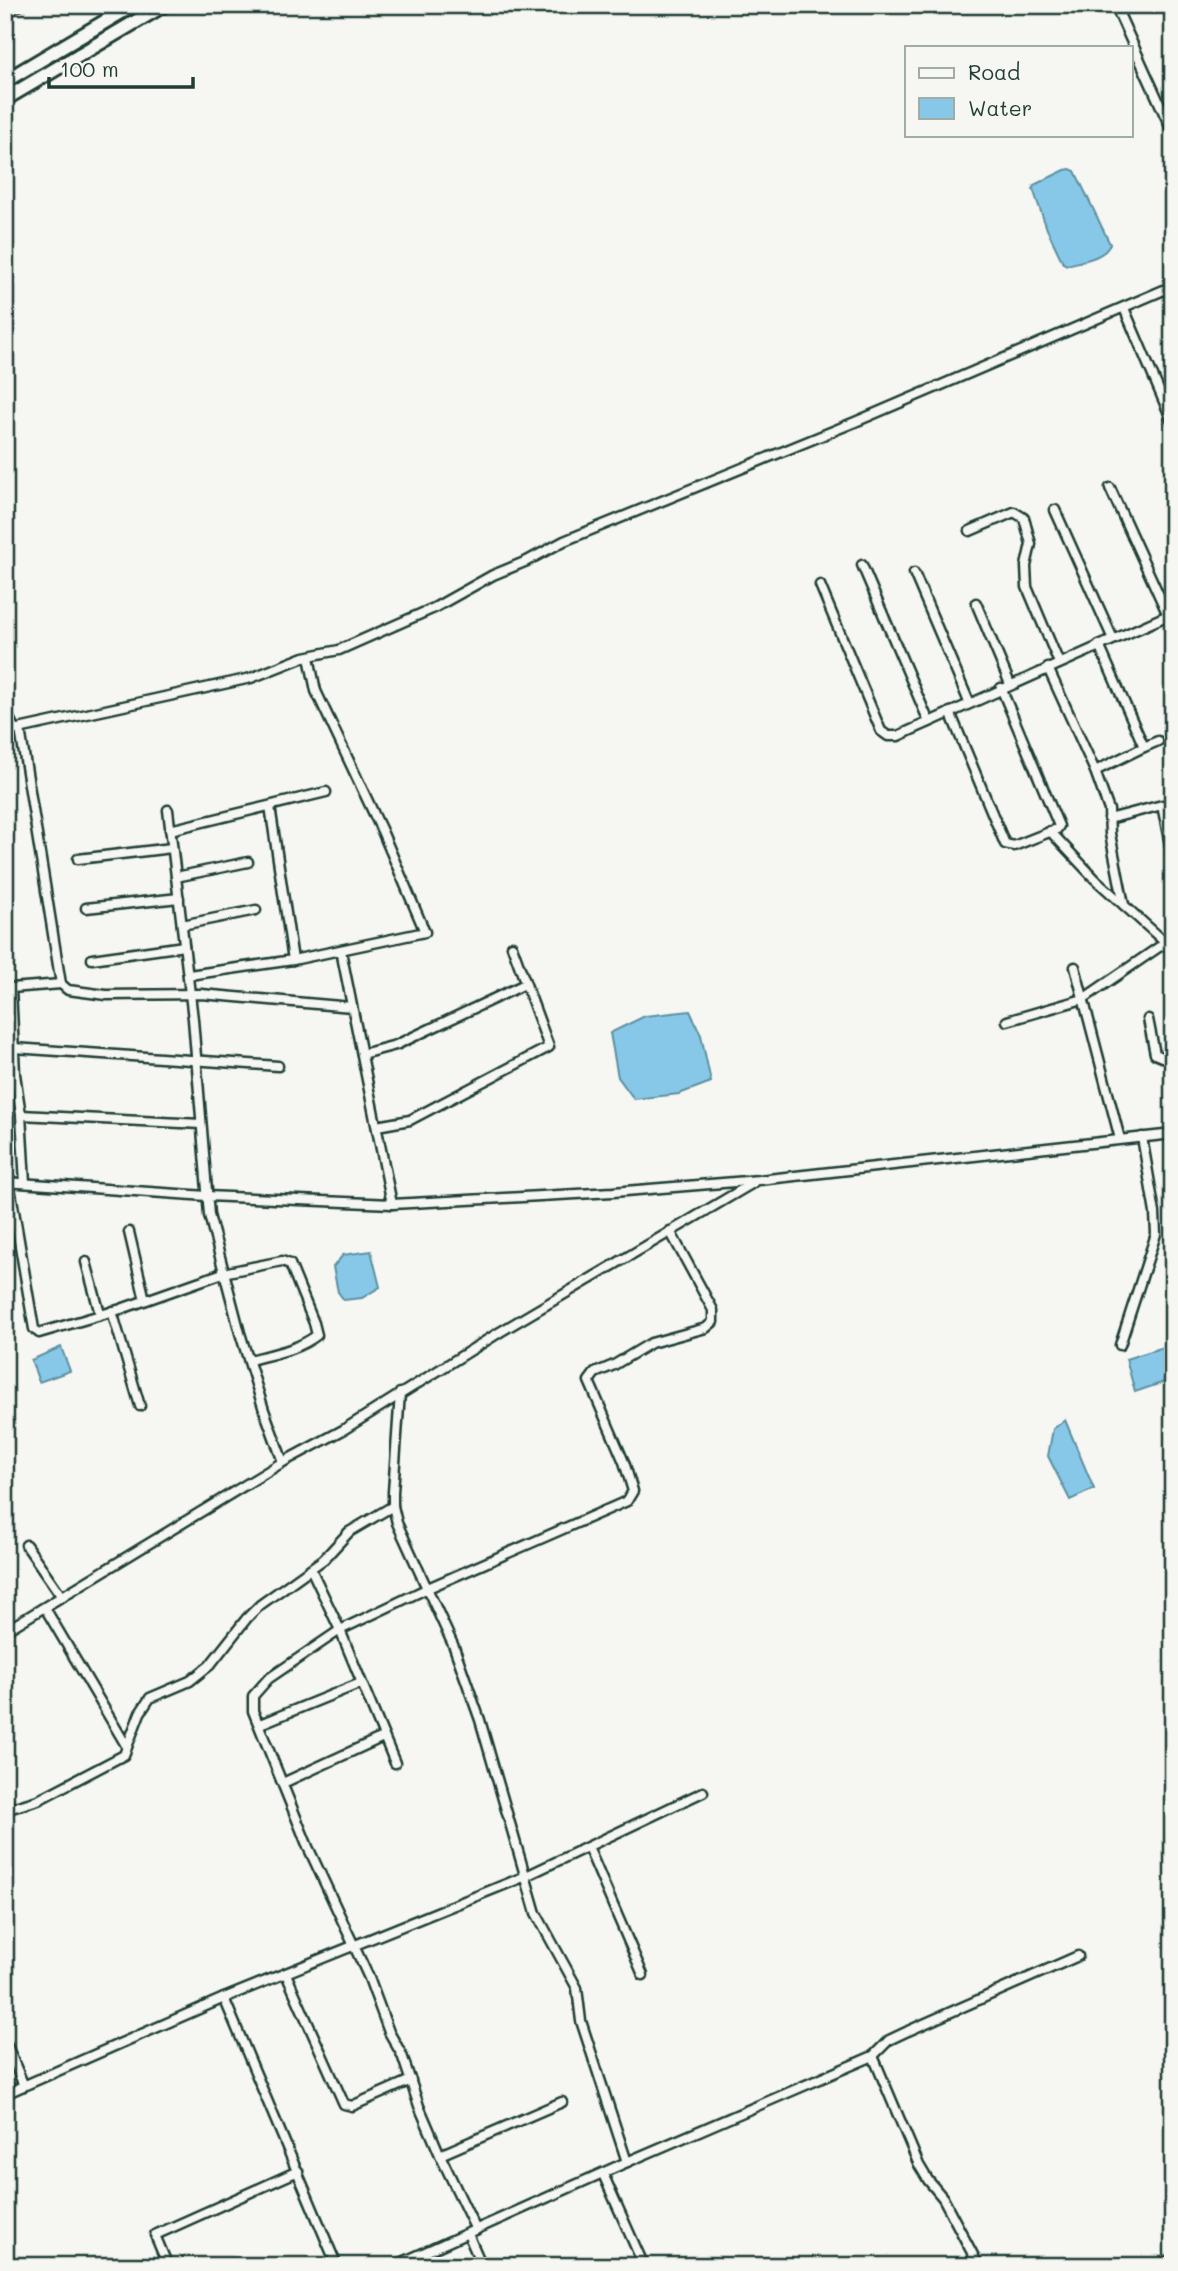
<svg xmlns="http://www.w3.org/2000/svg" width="1178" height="2271" font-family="Mali,sans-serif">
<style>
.water{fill:#87c8e8;stroke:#5d90a0;stroke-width:2}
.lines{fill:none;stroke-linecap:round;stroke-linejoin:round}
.street-casing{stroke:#1f3d34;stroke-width:13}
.secondary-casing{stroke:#1f3d34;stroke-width:16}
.primary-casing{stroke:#1f3d34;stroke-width:18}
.street{stroke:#f6f6f2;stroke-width:8}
.secondary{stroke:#f6f6f2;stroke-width:10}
.primary{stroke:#f6f6f2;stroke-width:12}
</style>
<rect width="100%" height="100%" fill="#f6f6f2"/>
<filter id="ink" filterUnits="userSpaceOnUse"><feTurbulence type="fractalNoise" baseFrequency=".0143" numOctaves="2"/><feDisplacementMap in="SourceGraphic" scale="14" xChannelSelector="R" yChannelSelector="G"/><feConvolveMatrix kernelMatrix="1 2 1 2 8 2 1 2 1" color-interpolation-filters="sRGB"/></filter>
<g filter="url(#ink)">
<g class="water">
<path d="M1070 169 1075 171 1110 244C1105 258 1081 261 1067 265L1063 263 1047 229 1033 189 1034 185 1065 170Z"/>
<path d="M690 1011 701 1035 711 1082 679 1094 634 1099 618 1077 610 1033 645 1016Z"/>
<path d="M371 1251 380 1287 362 1298 344 1300 338 1292 333 1267 343 1255Z"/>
<path d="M1173 1344V1379L1135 1392 1126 1359Z"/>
<path d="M61 1347 70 1371 39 1382 31 1360Z"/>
<path d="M1065 1420 1094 1489 1070 1500 1048 1456 1053 1429Z"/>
</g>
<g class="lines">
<g class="street-casing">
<g id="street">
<path d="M1115 5 1173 133"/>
<path d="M5 9 21 5"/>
<path d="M1124 308 1173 423"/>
<path d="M1110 488 1168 615"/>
<path d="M1055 510 1113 639"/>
<path d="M970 531 1014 512 1024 518 1031 544 1026 566 1027 587 1059 663"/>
<path d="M862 565 929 722"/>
<path d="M914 573 969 702"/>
<path d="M820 585 881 731 888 736H898L1173 613"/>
<path d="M976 603 1010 684"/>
<path d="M1048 668 1095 771 1109 810 1110 834 1124 905"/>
<path d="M5 710 15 730"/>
<path d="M950 712 1005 844 1014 846 1057 829 1059 826 1001 688"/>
<path d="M20 729 61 984 68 990 106 995 201 994 352 1007"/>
<path d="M5 732 251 678 304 657 339 650 434 608 493 575 527 561 564 541 855 422 1173 286"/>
<path d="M1144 747 1158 741"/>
<path d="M1095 771 1144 747 1099 645"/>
<path d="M270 806 293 960"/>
<path d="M168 810 193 1019 209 1215 240 1333 264 1410 283 1462"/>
<path d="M1109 819 1162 805 1173 860"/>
<path d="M170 830 326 792"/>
<path d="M1050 831 1095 879 1167 944"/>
<path d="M78 859 172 848"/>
<path d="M176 877 248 862"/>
<path d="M86 908 179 898"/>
<path d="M182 925 256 910"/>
<path d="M341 951 392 1204"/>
<path d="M92 959 184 946"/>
<path d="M1075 967 1120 1139"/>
<path d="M189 975 293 960 425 932 382 831 316 691 309 657"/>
<path d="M1148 1019 1155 1054 1162 1057 1173 1055"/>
<path d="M1007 1021 1083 999 1159 947 1167 944 1173 949"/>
<path d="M14 1048 278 1066"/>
<path d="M362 1054 396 1045 525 984"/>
<path d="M21 1115 201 1124"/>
<path d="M377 1126 410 1120 549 1047 512 946"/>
<path d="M9 1181 34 1329 39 1333 121 1309 223 1273 282 1261 290 1264 314 1323 317 1335C298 1350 272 1354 250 1360"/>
<path d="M5 1182 207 1196 392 1204 613 1192 759 1180 1173 1134"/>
<path d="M25 1183 21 1115 15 1074 11 988 61 984"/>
<path d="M129 1232 145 1300"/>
<path d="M86 1262 100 1314"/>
<path d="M112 1311 140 1406"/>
<path d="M1120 1345 1156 1234 1155 1213 1142 1137"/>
<path d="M400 1393 393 1492V1506L397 1523 454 1647 480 1720 536 1913 577 1988 581 2021 627 2162"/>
<path d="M26 1545 62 1597"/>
<path d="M311 1569 340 1630 395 1763"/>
<path d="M5 1631 283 1462 343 1430 500 1332 753 1183"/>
<path d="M260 1724 361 1683"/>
<path d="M127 1747 140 1713 150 1698 190 1681 210 1665 247 1618 260 1605 324 1559 349 1532 393 1506"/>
<path d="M283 1783 383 1737"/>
<path d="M5 1810 38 1800 124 1755 127 1747 45 1608"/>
<path d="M588 1847 643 1975"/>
<path d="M286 1974 344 2104 352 2106 411 2080"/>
<path d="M224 1998 337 2266"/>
<path d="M5 2041 24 2086"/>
<path d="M873 2056 919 2165 928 2180 943 2198 979 2266"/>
<path d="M5 2094 224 1998 526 1876 703 1792"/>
<path d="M440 2155 562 2102"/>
<path d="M603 2174 644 2266"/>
<path d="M476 2230 440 2155 419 2106 402 2055 389 2032 369 1978 308 1847 253 1711V1696L268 1679 340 1630 428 1588 627 1501 633 1491 624 1462 589 1381 595 1373 614 1365 651 1343 706 1328 713 1322V1310L670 1231"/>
<path d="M468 2234 482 2266"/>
<path d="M168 2266 155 2235 298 2171"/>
<path d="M394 2266 627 2162 873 2056 889 2040 908 2031 1078 1956"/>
<path d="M1158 2266 1173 2259"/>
</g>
</g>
<g class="secondary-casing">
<path id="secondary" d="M142 5 146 16"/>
</g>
<g class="primary-casing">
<g id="primary">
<path d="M5 81 133 5"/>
<path d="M5 99 164 5"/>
</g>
</g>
<use href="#street" class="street"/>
<use href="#secondary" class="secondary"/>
<use href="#primary" class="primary"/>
</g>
</g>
<rect width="1178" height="2271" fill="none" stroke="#f6f6f2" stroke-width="28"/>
<rect x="14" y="14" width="1150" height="2243" fill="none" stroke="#1f3d34" stroke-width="2.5" filter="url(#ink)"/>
<rect x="905" y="46" width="228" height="91" fill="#f6f6f2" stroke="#a0aca6" stroke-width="2"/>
<rect x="919" y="68" width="35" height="10" fill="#f6f6f2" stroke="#a0aca6" stroke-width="2"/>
<text x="968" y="80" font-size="21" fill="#1f3d34">Road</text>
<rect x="919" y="98" width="35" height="21" fill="#87c8e8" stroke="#a0aca6" stroke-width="2"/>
<text x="968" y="116" font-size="21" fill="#1f3d34">Water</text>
<path d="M49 77v10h144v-10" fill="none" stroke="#1f3d34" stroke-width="3.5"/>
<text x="60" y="77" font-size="21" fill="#1f3d34" stroke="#f6f6f2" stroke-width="5" paint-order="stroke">100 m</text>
</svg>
